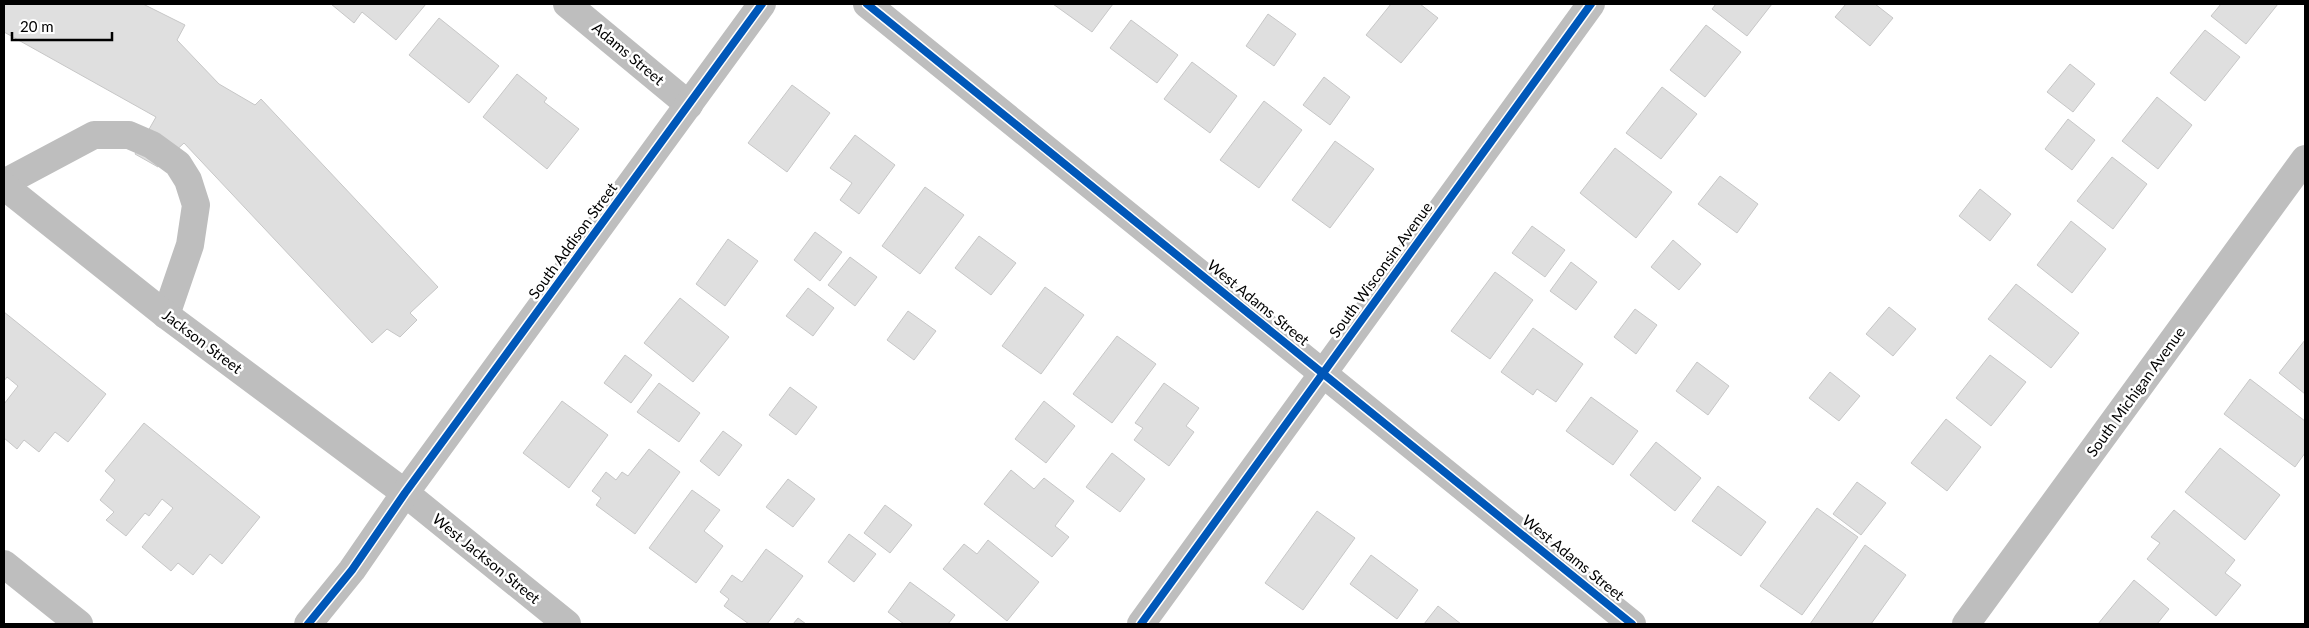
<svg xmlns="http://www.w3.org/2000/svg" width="2309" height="628" font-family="Lato,sans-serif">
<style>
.building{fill:#dfdfdf;stroke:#c7c7c7}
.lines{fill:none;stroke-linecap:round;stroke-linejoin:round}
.minor{stroke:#bebebe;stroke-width:28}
.cycleway-casing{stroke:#fff;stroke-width:11}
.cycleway{stroke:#0057b8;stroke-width:8}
.labels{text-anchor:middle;stroke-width:5;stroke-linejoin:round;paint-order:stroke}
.street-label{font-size:15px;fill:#000;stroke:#fff}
</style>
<rect width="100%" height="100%" fill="#fff"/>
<g class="building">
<path d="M4 4H143L185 25 177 40 219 84 255 105 261 99 438 287 410 313 417 320 400 337 387 329 372 343 184 143 158 167 135 154 156 117 4 32Z"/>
<path d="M331 4H426L396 40 362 12 354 23Z"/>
<path d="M1053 4H1113L1092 32Z"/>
<path d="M1391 4H1420L1438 18 1401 63 1366 35Z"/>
<path d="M1716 4H1772L1747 36 1712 9Z"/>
<path d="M1846 4H1875L1893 18 1870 46 1835 17Z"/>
<path d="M2221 4H2278L2246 44 2211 16Z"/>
<path d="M1268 14 1296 34 1274 66 1246 46Z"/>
<path d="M439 18 499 66 469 103 409 55Z"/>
<path d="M1131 20 1178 55 1157 83 1110 48Z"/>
<path d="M1706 25 1741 52 1705 97 1670 70Z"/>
<path d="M2205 30 2240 57 2205 101 2170 73Z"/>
<path d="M1192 62 1237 96 1210 133 1164 99Z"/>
<path d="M2070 64 2095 84 2073 112 2047 92Z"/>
<path d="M517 74 547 98 544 102 579 129 547 169 483 117Z"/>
<path d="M1324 77 1350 97 1330 125 1303 105Z"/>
<path d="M792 85 830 113 787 172 748 143Z"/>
<path d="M1662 87 1697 114 1661 159 1626 133Z"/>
<path d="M2157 97 2192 125 2158 169 2122 141Z"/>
<path d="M1264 101 1302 130 1259 188 1220 160Z"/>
<path d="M2068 119 2095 140 2072 170 2045 149Z"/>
<path d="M855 135 895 165 859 214 840 200 852 183 830 168Z"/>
<path d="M1335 141 1374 169 1330 228 1292 200Z"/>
<path d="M1615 148 1672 192 1636 238 1580 193Z"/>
<path d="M2112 157 2147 184 2113 229 2077 201Z"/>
<path d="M1720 176 1758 204 1737 233 1698 204Z"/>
<path d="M925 187 964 215 920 274 882 246Z"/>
<path d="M1980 189 2011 214 1990 241 1959 216Z"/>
<path d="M2071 221 2106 249 2072 293 2037 265Z"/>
<path d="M1532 226 1565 250 1545 277 1512 253Z"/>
<path d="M815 232 842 252 820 281 794 260Z"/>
<path d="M979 236 1016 263 991 295 955 268Z"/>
<path d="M728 239 758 261 725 306 696 284Z"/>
<path d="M1673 240 1701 264 1679 290 1651 267Z"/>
<path d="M850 257 877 277 855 306 828 285Z"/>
<path d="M1571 262 1597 282 1576 310 1550 291Z"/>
<path d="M1495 272 1533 300 1490 359 1451 331Z"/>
<path d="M2016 284 2079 333 2051 368 1988 319Z"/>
<path d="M1045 287 1084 315 1041 374 1002 346Z"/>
<path d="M808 288 834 308 813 336 786 316Z"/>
<path d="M680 298 729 337 693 382 644 343Z"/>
<path d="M1889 307 1916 329 1893 356 1866 334Z"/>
<path d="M1635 309 1657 325 1636 354 1614 337Z"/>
<path d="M908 311 936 331 914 360 887 340Z"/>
<path d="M4 312 106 394 68 442 55 432 39 452 24 440 17 449 4 438V404L18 386 7 377 4 381Z"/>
<path d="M1533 328 1583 364 1556 402 1537 389 1533 395 1501 372Z"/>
<path d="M1117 336 1156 364 1112 423 1073 394Z"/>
<path d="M2305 340V394L2279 373Z"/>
<path d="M625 355 652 375 631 403 604 383Z"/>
<path d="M1990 355 2026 382 1991 426 1956 398Z"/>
<path d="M1697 362 1729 386 1708 415 1676 391Z"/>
<path d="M1830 372 1860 396 1839 421 1809 398Z"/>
<path d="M2250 379 2305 421V453L2295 467 2224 414Z"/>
<path d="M659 383 700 413 679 442 637 412Z"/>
<path d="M1164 383 1199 408 1186 426 1194 432 1169 466 1134 440 1143 428 1135 423Z"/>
<path d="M790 387 817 407 796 435 769 415Z"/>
<path d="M1591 397 1638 431 1613 465 1566 431Z"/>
<path d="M562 401 608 435 569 488 523 453Z"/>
<path d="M1044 401 1075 426 1046 463 1015 439Z"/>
<path d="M1946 419 1981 447 1947 491 1911 463Z"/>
<path d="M144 423 260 517 222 564 210 554 193 575 178 563 171 571 142 547 173 508 162 499 149 516 145 513 126 536 106 520 114 512 100 500 115 480 105 471Z"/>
<path d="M723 431 742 445 719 476 700 461Z"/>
<path d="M1656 442 1701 478 1675 511 1630 475Z"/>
<path d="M2220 448 2280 495 2245 540 2185 492Z"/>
<path d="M649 449 680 472 635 534 596 505 601 498 592 491 606 472 616 480 622 472 628 476Z"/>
<path d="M1112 453 1145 479 1120 512 1086 487Z"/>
<path d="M1011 470 1034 489 1044 478 1074 501 1055 526 1069 537 1052 557 984 504Z"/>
<path d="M788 479 815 499 793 527 766 507Z"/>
<path d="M1857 482 1886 503 1861 535 1833 514Z"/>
<path d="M1718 486 1766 522 1741 556 1692 521Z"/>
<path d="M692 490 720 510 704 531 723 546 696 583 649 548Z"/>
<path d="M885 505 912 525 890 553 864 533Z"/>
<path d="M1817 508 1858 537 1802 615 1760 586Z"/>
<path d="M2174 510 2235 560 2225 573 2241 585 2216 616 2147 559 2160 543 2151 537Z"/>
<path d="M1317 511 1355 538 1303 610 1265 583Z"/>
<path d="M849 534 876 554 854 582 828 562Z"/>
<path d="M988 540 1039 582 1007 621 943 569 964 544 977 554Z"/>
<path d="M1865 545 1906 575 1871 624H1810Z"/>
<path d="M766 549 803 576 767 624H749L724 606 729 599 720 592 732 575 742 582Z"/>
<path d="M1371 555 1418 590 1397 619 1350 584Z"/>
<path d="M2134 580 2169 609 2157 624H2098Z"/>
<path d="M910 582 955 615 948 624H904L888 612Z"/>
<path d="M1438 606 1461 624H1424Z"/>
<path d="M798 618 806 624H793Z"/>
</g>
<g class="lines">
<g class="minor">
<path d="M567 4 689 105"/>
<path d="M867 4 1632 624"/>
<path d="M4 183 94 135H129L152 145 178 164 188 180 196 205 190 245 166 315"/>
<path d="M4 186 166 315 405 493 567 624"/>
<path d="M4 564 79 624"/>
<path d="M308 624 352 570 405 493 762 4"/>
<path d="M1141 624 1591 4"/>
<path d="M1966 624 2305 159"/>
</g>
<g class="cycleway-casing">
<g id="cycleway">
<path d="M867 4 1632 624"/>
<path d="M308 624 352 570 405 493 762 4"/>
<path d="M1141 624 1591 4"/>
</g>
</g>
<use href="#cycleway" class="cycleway"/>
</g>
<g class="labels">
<g class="street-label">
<text transform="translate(628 54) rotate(40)" y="5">Adams Street</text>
<text transform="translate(573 241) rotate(-54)" y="5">South Addison Street</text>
<text transform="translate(1381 270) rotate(-54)" y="5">South Wisconsin Avenue</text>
<text transform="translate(1258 303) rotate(39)" y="5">West Adams Street</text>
<text transform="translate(202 342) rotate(37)" y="5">Jackson Street</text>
<text transform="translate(2136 392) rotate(-54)" y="5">South Michigan Avenue</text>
<text transform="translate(1573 558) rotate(39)" y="5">West Adams Street</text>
<text transform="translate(486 559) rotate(39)" y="5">West Jackson Street</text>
</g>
</g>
<rect width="2309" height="628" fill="none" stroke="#000000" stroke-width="10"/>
<path d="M12 32v8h100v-8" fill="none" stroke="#000000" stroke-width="2.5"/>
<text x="20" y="32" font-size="15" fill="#000000" stroke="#ffffff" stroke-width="4" paint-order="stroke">20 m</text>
</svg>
